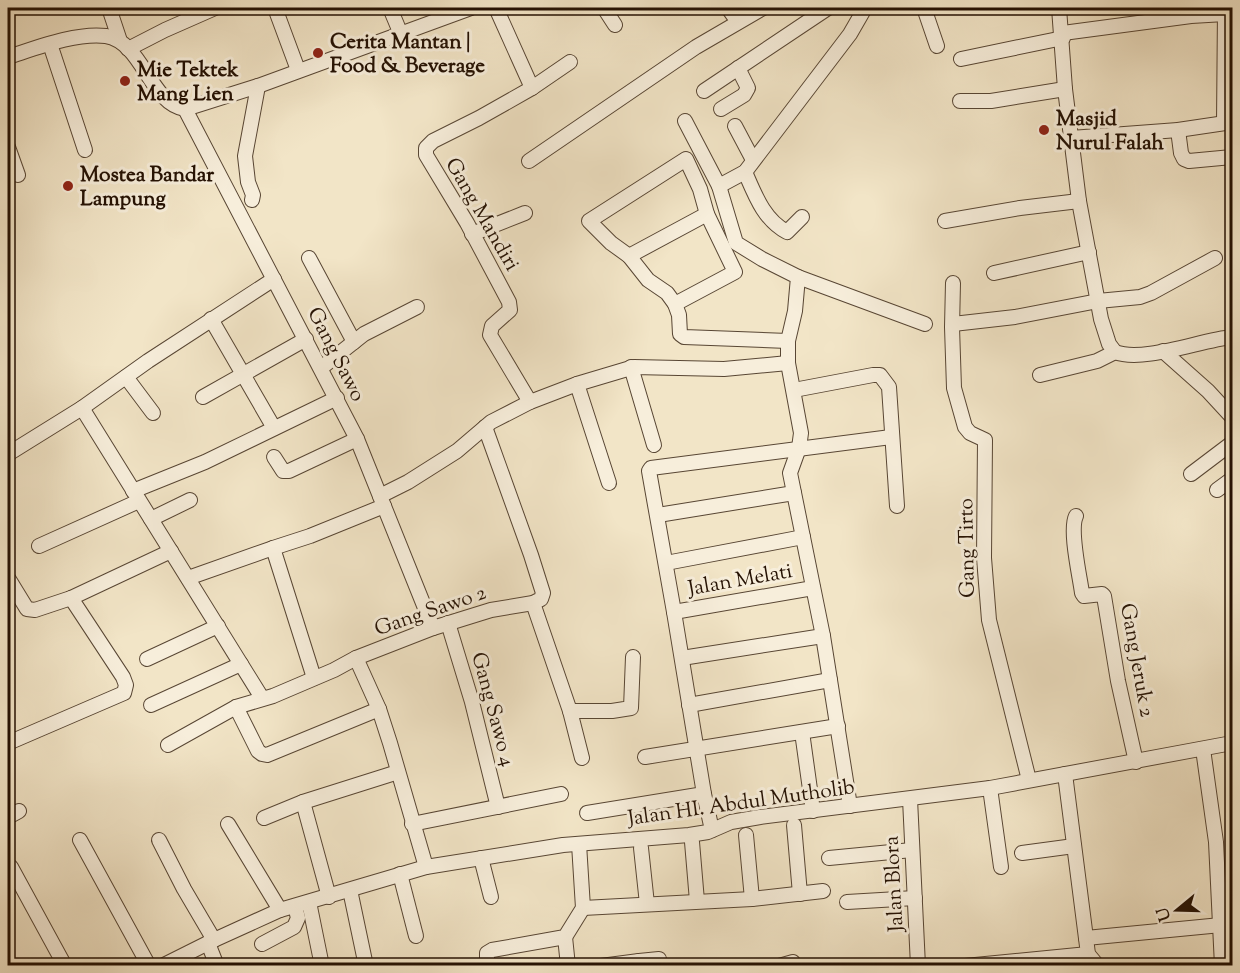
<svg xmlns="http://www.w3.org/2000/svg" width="1240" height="973" font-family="'Sorts Mill Goudy',serif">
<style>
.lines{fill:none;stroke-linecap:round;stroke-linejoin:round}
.minor-casing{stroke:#584634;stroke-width:16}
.minor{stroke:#f7eedb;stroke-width:14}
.poi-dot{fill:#8f2418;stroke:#f7eedb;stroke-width:2}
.labels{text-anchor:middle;stroke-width:6;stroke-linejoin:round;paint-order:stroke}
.poi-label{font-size:21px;font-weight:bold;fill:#241103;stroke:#f7eedb;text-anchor:start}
.street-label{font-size:21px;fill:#241103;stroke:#f7eedb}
</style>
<rect width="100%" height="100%" fill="#f2e5c7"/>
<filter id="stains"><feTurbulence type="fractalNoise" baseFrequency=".00333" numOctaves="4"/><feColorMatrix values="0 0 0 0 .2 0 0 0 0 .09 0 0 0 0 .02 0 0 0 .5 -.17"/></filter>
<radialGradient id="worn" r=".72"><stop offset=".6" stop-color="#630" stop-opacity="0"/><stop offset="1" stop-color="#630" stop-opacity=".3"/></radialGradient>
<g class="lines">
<g class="minor-casing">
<g id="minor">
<path d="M109 8 120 41"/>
<path d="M275 8 298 70"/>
<path d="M390 8 400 32"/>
<path d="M496 8 532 88 479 118 433 141 426 148V155L429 160 467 223 509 302 510 310 492 326 490 335 530 402"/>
<path d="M604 8 615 25"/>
<path d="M728 8 738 22"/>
<path d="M924 8 937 46"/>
<path d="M1059 8 1065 89 1079 201 1101 319 1109 344 1115 352C1143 363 1201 340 1232 337"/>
<path d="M1063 33 1191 16 1225 14"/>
<path d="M50 44 85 150"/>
<path d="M128 49 165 30 215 8"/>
<path d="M8 57C36 48 77 32 106 36 143 42 150 104 185 109L258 86 471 8"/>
<path d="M961 59 1063 38"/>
<path d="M532 88 570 62"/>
<path d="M704 91 828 8"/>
<path d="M960 101H991L1065 89"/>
<path d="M185 109 357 439 433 628"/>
<path d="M721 109 744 95 748 88 738 68"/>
<path d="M685 121 719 186 736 243 762 259 798 277 795 311 788 341V363L801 433 799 448 790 473 823 636 850 806"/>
<path d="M1224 123 1225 8"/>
<path d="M735 126 753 160"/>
<path d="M1178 130 1181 153 1184 159 1189 161 1232 157"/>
<path d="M1071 138 1178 130 1232 122"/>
<path d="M8 147 18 175"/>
<path d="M529 161 696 47 763 8"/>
<path d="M745 172C755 195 764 220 787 232L802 217"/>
<path d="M719 186 745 172 850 34 865 8"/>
<path d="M252 200 253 195 248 182 245 156 258 86"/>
<path d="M707 214 629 256 648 280 667 293 675 304 679 315 680 334 684 337 788 341"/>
<path d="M945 221 1020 208 1079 201"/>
<path d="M472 234 525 213"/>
<path d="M629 256 611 243 589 221 686 159 700 189 707 214 735 272 675 304"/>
<path d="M309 258 354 342"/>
<path d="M994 273 1089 252"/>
<path d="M798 277 925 324"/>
<path d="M953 283 952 327 954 388 965 427 970 433 985 440 984 558 989 620 1029 780"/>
<path d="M211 319 274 428"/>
<path d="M953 324 1015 317 1098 301 1140 297 1151 293 1215 258"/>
<path d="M1163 351 1208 391 1232 417"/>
<path d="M631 367 654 445"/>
<path d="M321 368 364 334 417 307"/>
<path d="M1040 375 1097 361 1115 352"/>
<path d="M126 377 153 413"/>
<path d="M577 384 609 483"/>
<path d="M794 390 873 375H880L889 387 897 506"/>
<path d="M203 397 306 339"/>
<path d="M82 408 262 698"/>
<path d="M8 454 82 408 148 361 274 279"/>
<path d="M274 457 283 471H289L357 439"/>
<path d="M1191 474 1232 443"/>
<path d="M1217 490 1232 479"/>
<path d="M133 491 205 462 337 398"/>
<path d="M380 496 408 482 457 451 491 422 530 402 577 384 634 367 724 369 788 363"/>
<path d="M658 515 794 493"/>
<path d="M1076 516C1069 530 1080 577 1082 593L1084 596 1102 594 1104 596 1118 681 1136 762"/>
<path d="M151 519 190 500"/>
<path d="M39 546 139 501"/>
<path d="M273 548 314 678"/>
<path d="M666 563 803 537"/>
<path d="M8 578 27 609 35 610 71 598 171 551"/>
<path d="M188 578 273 548 310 536 384 506"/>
<path d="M533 603 570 711 582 758"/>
<path d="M674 612 813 588"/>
<path d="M448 623 472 702 498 807"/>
<path d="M356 658 379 709 390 743 426 867"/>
<path d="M682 658 823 636"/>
<path d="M147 659 218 626"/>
<path d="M151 705 241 664"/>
<path d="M689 705 830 680"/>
<path d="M236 707 258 751 262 754 267 755 379 709"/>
<path d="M570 711H612L631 708 633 657"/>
<path d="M802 732 813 811"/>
<path d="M8 743 124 693 126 685 123 677 71 598"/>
<path d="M168 745 236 707 273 696 334 670 356 658 433 628 491 610 533 603 541 599 543 593 531 555 485 427"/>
<path d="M1203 749 1216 842 1222 966"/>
<path d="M645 757 838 726"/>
<path d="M1065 774 1088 954 1098 966"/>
<path d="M990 788 1001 867"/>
<path d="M910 799 918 966"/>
<path d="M587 813 704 794"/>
<path d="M8 817 19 811"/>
<path d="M264 818 303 802"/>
<path d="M228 824 280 910"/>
<path d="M412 824 561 794"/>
<path d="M794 825 800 894"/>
<path d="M712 830 704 794 674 612 649 471 651 468 891 437"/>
<path d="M746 835 752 899"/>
<path d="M80 840 149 966"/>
<path d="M159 840 184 889 214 940"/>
<path d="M692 842 697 901"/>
<path d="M641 848 647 904"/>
<path d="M1022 853 1074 846"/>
<path d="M481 858 491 897"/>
<path d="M829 858 912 850"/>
<path d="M11 867 65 966"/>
<path d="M400 874 416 936"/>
<path d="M350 890 366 966"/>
<path d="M329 897 303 802 398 772"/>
<path d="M309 902 322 966"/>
<path d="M847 902 915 898"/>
<path d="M583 908 752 899 823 891"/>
<path d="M565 937 568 966"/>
<path d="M1086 938 1221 925"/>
<path d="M208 943 217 966"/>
<path d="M262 944 294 927 298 918 295 906"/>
<path d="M639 961 659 959"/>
<path d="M162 966 214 940 280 910 426 867 563 845 689 835 708 832 731 822 760 817 990 788 1232 743"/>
<path d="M487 966V953L492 950 565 937 583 908 579 844"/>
<path d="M601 966 639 961 640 966"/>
<path d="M779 966 793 962"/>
<path d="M965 966 1088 954"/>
</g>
</g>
<use href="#minor" class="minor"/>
</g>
<g class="poi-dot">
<circle cx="318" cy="53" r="6"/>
<circle cx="125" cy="81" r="6"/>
<circle cx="1044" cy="130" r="6"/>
<circle cx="68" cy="186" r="6"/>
</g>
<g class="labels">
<g class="poi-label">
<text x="330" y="48">Cerita Mantan |<tspan x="330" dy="24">Food &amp; Beverage</tspan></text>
<text x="137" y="76">Mie Tektek<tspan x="137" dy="24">Mang Lien</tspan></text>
<text x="1056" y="125">Masjid<tspan x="1056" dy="24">Nurul Falah</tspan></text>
<text x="80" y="181">Mostea Bandar<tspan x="80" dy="24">Lampung</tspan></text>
</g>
<g class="street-label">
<text transform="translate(483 214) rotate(60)" y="7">Gang Mandiri</text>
<text transform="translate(337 354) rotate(63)" y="7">Gang Sawo</text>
<text transform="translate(966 548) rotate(-91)" y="7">Gang Tirto</text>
<text transform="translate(740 579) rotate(-10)" y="7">Jalan Melati</text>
<text transform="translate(430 610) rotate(-19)" y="7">Gang Sawo 2</text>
<text transform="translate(1138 660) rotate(80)" y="7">Gang Jeruk 2</text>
<text transform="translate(494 709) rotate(75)" y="7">Gang Sawo 4</text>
<text transform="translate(741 802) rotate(-8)" y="7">Jalan HI. Abdul Mutholib</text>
<text transform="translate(893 884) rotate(-93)" y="7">Jalan Blora</text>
</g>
</g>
<rect width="1240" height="973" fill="none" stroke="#f2e5c7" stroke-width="30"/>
<rect x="9" y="9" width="1222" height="955" fill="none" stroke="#241103" stroke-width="3"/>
<rect x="15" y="15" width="1210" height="943" fill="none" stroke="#241103" stroke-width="1.5"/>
<g transform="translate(1177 910) rotate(251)" stroke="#f7eedb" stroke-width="4.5" paint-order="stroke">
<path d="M0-4.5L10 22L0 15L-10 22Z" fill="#241103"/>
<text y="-9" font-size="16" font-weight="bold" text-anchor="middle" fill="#241103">U</text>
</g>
<rect width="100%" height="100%" filter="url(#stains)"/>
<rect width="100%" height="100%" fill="url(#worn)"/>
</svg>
